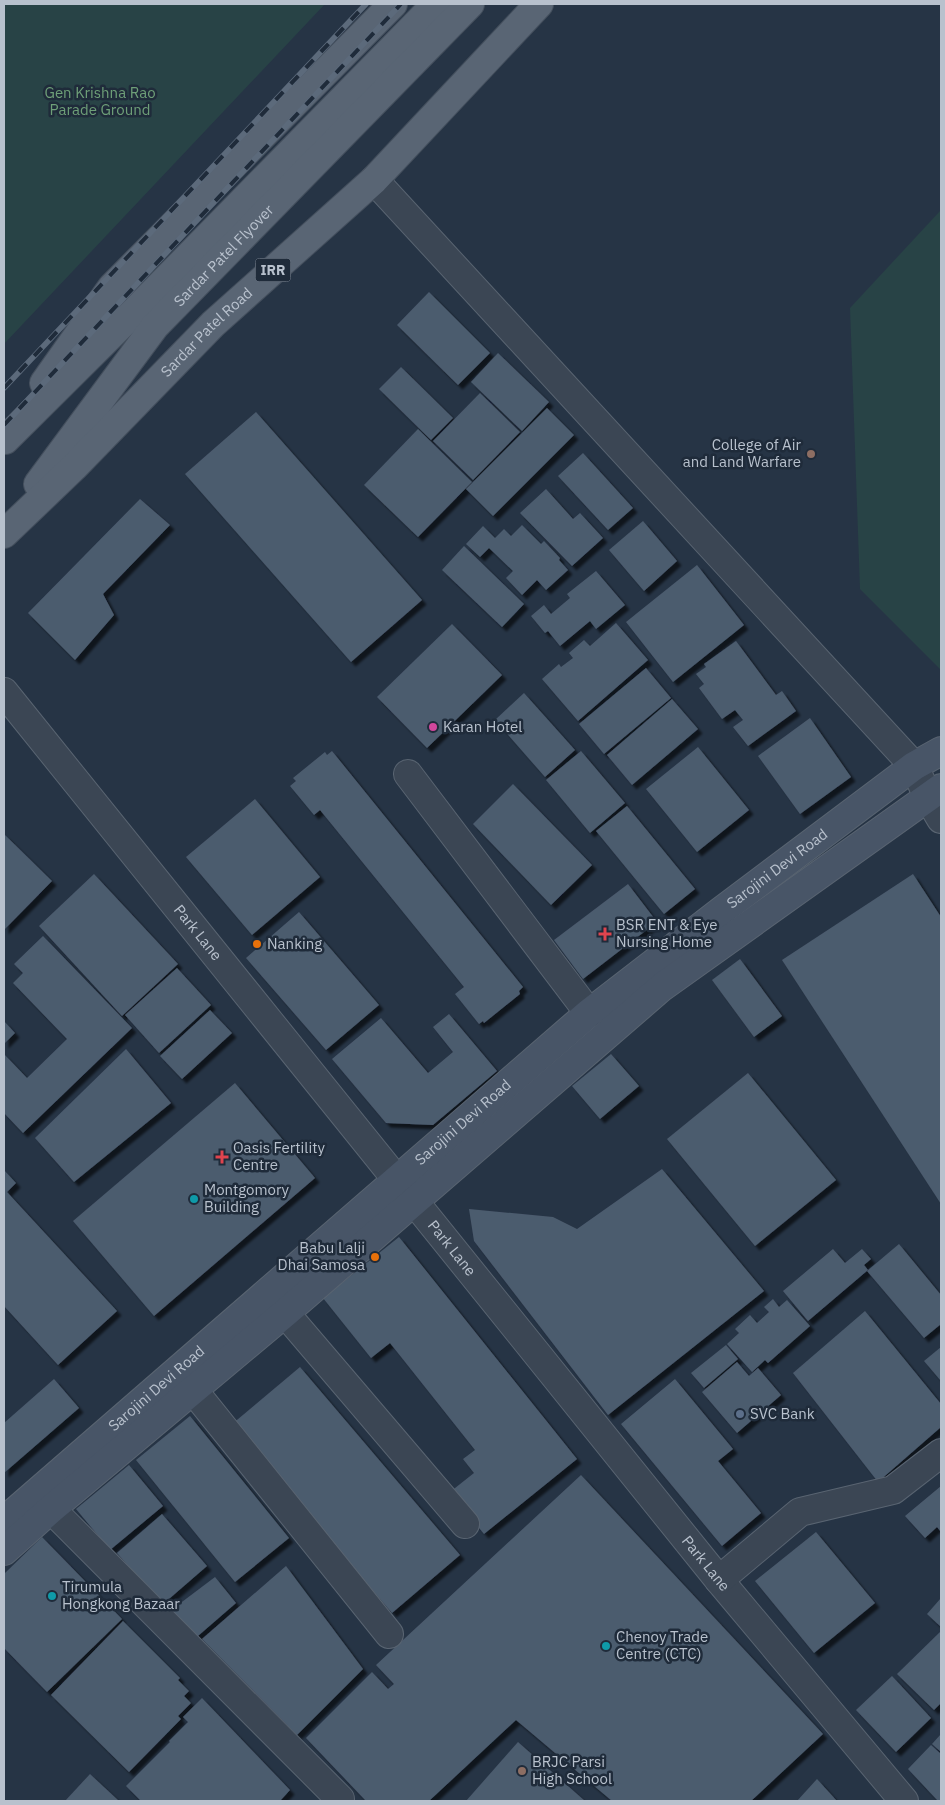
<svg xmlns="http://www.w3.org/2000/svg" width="945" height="1805" font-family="'IBM Plex Sans',sans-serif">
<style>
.green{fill:#284346}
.building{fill:#4c5b6e;filter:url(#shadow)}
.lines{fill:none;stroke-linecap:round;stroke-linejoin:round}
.minor-casing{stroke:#596471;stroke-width:30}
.secondary-casing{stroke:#596471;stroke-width:30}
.primary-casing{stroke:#444f5d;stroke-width:30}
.minor{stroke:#3b4654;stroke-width:28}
.secondary{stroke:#485567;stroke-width:28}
.primary{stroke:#596574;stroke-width:28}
.rail-casing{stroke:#5c6a7b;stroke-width:5.5}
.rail{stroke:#1f2b3a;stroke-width:4;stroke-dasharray:11;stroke-linecap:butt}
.education-dot{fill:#8d6e63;stroke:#1f2b3a;stroke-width:2}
.hotel-dot{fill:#d1479c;stroke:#1f2b3a;stroke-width:2}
.health-dot{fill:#e0444e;stroke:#1f2b3a;stroke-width:2}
.food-dot{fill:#e8710a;stroke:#1f2b3a;stroke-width:2}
.culture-dot{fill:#0f9aa8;stroke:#1f2b3a;stroke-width:2}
.service-dot{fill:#5c6f8a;stroke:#1f2b3a;stroke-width:2}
.labels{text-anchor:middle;stroke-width:5;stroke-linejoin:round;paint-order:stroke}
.shield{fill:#1f2b3a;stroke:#8a94a1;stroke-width:1}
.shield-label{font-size:14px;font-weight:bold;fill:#b8c1cd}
.park-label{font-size:15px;fill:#6e9f78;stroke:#1f2b3a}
.street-label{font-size:15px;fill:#b8c1cd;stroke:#1f2b3a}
.poi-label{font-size:15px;fill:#b8c1cd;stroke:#1f2b3a;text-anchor:start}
</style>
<defs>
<filter id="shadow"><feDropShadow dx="4.5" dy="4.5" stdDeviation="1" flood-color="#0009"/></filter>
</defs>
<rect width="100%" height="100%" fill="#263445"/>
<g class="green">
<path d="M4 4H325L4 344Z"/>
<path d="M941 210V670L860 589 850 308Z"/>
</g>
<g class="building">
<path d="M429 292 490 353 458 385 397 325Z"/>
<path d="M498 353 549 402 522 431 471 382Z"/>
<path d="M401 367 453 418 431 440 379 389Z"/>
<path d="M480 393 520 432 473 480 433 441Z"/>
<path d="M547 408 574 435 493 516 466 489Z"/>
<path d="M256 412 422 600 351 662 185 474Z"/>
<path d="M418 429 472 482 418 537 364 485Z"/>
<path d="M583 453 633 508 608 530 558 476Z"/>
<path d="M546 489 573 519 580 513 603 538 572 566 520 513Z"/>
<path d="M140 499 170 525 103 594 114 615 75 660 28 613Z"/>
<path d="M643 521 677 561 644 591 609 550Z"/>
<path d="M522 525 541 544 544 541 560 558 559 560 568 570 546 590 537 580 522 595 506 578 513 571 489 548 480 557 466 544 483 526 495 538 504 529 511 536Z"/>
<path d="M464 546 524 604 502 627 442 570Z"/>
<path d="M697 565 744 625 673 682 626 622Z"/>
<path d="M596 571 625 605 596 629 590 621 560 646 548 631 545 633 531 616 544 605 551 614 570 598 567 594Z"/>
<path d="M616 623 648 660 578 721 542 679 559 664 561 667 573 658 569 653 584 640 590 646Z"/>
<path d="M452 624 502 675 427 748 377 697Z"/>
<path d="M736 641 776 695 782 691 796 711 748 746 733 727 743 720 735 710 722 719 699 688 704 684 696 674 706 667 704 664Z"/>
<path d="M646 668 671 698 604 754 579 724Z"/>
<path d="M524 693 575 750 545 777 495 720Z"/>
<path d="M672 699 698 729 632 785 607 755Z"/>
<path d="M810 718 851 777 800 814 758 756Z"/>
<path d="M698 747 749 810 697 852 646 789Z"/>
<path d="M332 751 523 987 519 991 520 994 484 1023 483 1021 479 1024 455 994 464 987 320 810 314 815 290 786 296 781 293 778 325 752 327 755Z"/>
<path d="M581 751 625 803 590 833 546 780Z"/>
<path d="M513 784 592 865 551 905 473 824Z"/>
<path d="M255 799 320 877 252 935 186 857Z"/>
<path d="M627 806 695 889 664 914 596 831Z"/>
<path d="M4 834 52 881 4 930Z"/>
<path d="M94 874 178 964 122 1016 39 926Z"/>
<path d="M913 874 941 917V1204L782 960Z"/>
<path d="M628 884 657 922 583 979 554 940Z"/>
<path d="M299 912 379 1005 326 1050 246 958Z"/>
<path d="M43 936 132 1028 23 1133 4 1113V1054L27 1078 67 1039 13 983 23 973 14 964Z"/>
<path d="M740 959 782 1016 754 1037 712 980Z"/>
<path d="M177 968 211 1005 159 1053 125 1015Z"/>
<path d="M210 1010 232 1033 182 1079 160 1056Z"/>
<path d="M449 1014 497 1071 433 1125 386 1123 332 1059 381 1018 428 1073 453 1052 433 1027Z"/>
<path d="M4 1021 15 1033 4 1044Z"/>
<path d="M126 1049 171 1103 74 1182 35 1138Z"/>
<path d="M611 1054 639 1086 600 1119 572 1086Z"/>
<path d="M748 1073 836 1180 755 1246 667 1139Z"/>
<path d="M235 1083 315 1178 154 1316 73 1221Z"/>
<path d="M662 1169 764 1291 608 1415 474 1241 469 1209 553 1217 577 1229Z"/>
<path d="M4 1170 16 1183 7 1192 117 1311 58 1365 4 1306Z"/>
<path d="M399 1237 577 1459 484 1534 450 1492 474 1473 463 1459 475 1450 390 1343 371 1358 323 1298Z"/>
<path d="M899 1244 941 1295V1324L924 1338 867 1271Z"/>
<path d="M833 1249 845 1263 862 1249 871 1259 864 1265 868 1270 808 1321 783 1291Z"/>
<path d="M773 1299 779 1307 787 1300 810 1326 768 1363 765 1360 752 1372 727 1344 739 1333 735 1329 750 1315 757 1323 769 1312 764 1307Z"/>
<path d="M865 1311 941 1404V1427L878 1482 793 1373Z"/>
<path d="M726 1345 738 1359 704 1388 691 1373Z"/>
<path d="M941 1347V1381L924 1361Z"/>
<path d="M737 1362 749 1376 758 1368 781 1395 737 1433 702 1392Z"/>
<path d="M300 1367 460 1555 392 1613 231 1425Z"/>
<path d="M54 1379 79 1408 4 1473V1423Z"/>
<path d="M675 1379 733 1449 718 1461 761 1513 722 1546 621 1424Z"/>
<path d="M190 1416 289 1538 235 1582 136 1460Z"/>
<path d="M129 1465 163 1506 110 1550 76 1509Z"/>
<path d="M581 1475 823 1734 751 1801H612L516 1720 429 1801H366L306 1738 372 1672 388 1689 394 1684 376 1665Z"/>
<path d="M941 1486V1532L937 1527 925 1538 905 1516Z"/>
<path d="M162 1514 207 1566 162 1605 117 1553Z"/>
<path d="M816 1532 875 1603 814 1653 755 1581Z"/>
<path d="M42 1537 122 1619 47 1692 4 1648V1574Z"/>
<path d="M286 1566 363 1669 297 1735 202 1639Z"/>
<path d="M215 1577 236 1603 191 1642 166 1614Z"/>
<path d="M941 1598V1627L927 1614Z"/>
<path d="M123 1621 180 1678 178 1680 189 1691 184 1696 191 1703 178 1716 181 1719 129 1772 51 1695Z"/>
<path d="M941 1631V1703L934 1710 897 1674Z"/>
<path d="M892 1676 931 1718 896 1752 856 1710Z"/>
<path d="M202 1698 290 1790 280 1801H141L126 1786 170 1742 169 1741 188 1722 183 1717Z"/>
<path d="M941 1734V1752L932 1744Z"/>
<path d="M518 1742 585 1801H466Z"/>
<path d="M931 1745 941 1754 940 1764 941 1765V1801H938L908 1769Z"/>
<path d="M90 1774 119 1801H65Z"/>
<path d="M817 1779 837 1801H797Z"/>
</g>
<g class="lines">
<g class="minor-casing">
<g id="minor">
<path d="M374 180 914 766 928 797 941 819"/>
<path id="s1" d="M4 692 719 1580 904 1801"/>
<path d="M408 774 589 1013"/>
<path d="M285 1313 465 1524"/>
<path d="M193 1390 389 1634"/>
<path d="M51 1509 340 1799"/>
<path d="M719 1580 800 1512 893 1490 941 1453"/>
</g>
</g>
<g class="secondary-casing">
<g id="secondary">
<path id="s2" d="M4 1521 589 1013 721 911 914 766 941 751"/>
<path d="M4 1551 51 1509 285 1313 662 987 941 788"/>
</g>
</g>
<g class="primary-casing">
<g id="primary">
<path d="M44 383 112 287 393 4"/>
<path d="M5 440 136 310 436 4"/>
<path id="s3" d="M38 484 155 326 470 4"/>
<path id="s4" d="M4 534 74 467 213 324 374 180 539 4"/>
</g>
</g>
<use href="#minor" class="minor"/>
<use href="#secondary" class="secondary"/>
<use href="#primary" class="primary"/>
<g class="rail-casing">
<g id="rail">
<path d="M4 388 366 4"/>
<path d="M4 425 401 4"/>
</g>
</g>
<use href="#rail" class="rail"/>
</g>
<g class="education-dot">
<circle cx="811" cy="454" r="5"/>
<circle cx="522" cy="1771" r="5"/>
</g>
<circle class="hotel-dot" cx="433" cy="727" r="5"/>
<g class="health-dot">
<path d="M602.5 926.5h5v5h5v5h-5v5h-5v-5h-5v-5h5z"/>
<path d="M219.5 1149.5h5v5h5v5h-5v5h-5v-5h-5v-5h5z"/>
</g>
<g class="food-dot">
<circle cx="257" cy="944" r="5"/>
<circle cx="375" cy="1257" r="5"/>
</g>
<g class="culture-dot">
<circle cx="194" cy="1199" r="5"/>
<circle cx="52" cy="1596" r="5"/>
<circle cx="606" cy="1646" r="5"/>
</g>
<circle class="service-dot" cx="740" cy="1414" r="5"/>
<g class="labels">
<rect class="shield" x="255.5" y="258.5" width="35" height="23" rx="4"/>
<g class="shield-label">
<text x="273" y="275">IRR</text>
</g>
<g class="park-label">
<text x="100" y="98">Gen Krishna Rao<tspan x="100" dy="17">Parade Ground</tspan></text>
</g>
<g class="street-label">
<text dy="5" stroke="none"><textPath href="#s3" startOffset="295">Sardar Patel Flyover</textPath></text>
<text dy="5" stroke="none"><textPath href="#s4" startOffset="286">Sardar Patel Road</textPath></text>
<text dy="5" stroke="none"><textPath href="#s2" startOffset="1012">Sarojini Devi Road</textPath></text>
<text dy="5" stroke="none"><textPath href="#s1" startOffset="309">Park Lane</textPath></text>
<text dy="5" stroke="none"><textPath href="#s2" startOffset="608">Sarojini Devi Road</textPath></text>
<text dy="5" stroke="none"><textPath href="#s1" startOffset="714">Park Lane</textPath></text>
<text dy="5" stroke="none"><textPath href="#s2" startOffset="202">Sarojini Devi Road</textPath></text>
<text dy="5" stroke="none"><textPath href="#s1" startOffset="1119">Park Lane</textPath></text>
</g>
<g class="poi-label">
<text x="801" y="450" text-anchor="end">College of Air<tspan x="801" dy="17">and Land Warfare</tspan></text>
<text x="443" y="732">Karan Hotel</text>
<text x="616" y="930">BSR ENT &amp; Eye<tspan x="616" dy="17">Nursing Home</tspan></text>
<text x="267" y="949">Nanking</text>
<text x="233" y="1153">Oasis Fertility<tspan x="233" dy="17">Centre</tspan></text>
<text x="204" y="1195">Montgomory<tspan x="204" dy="17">Building</tspan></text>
<text x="365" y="1253" text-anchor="end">Babu Lalji<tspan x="365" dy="17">Dhai Samosa</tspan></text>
<text x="750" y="1419">SVC Bank</text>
<text x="62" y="1592">Tirumula<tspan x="62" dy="17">Hongkong Bazaar</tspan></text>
<text x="616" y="1642">Chenoy Trade<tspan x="616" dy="17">Centre (CTC)</tspan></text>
<text x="532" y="1767">BRJC Parsi<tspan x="532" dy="17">High School</tspan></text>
</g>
</g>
<rect width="945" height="1805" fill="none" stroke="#b8c1cd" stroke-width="10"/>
</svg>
